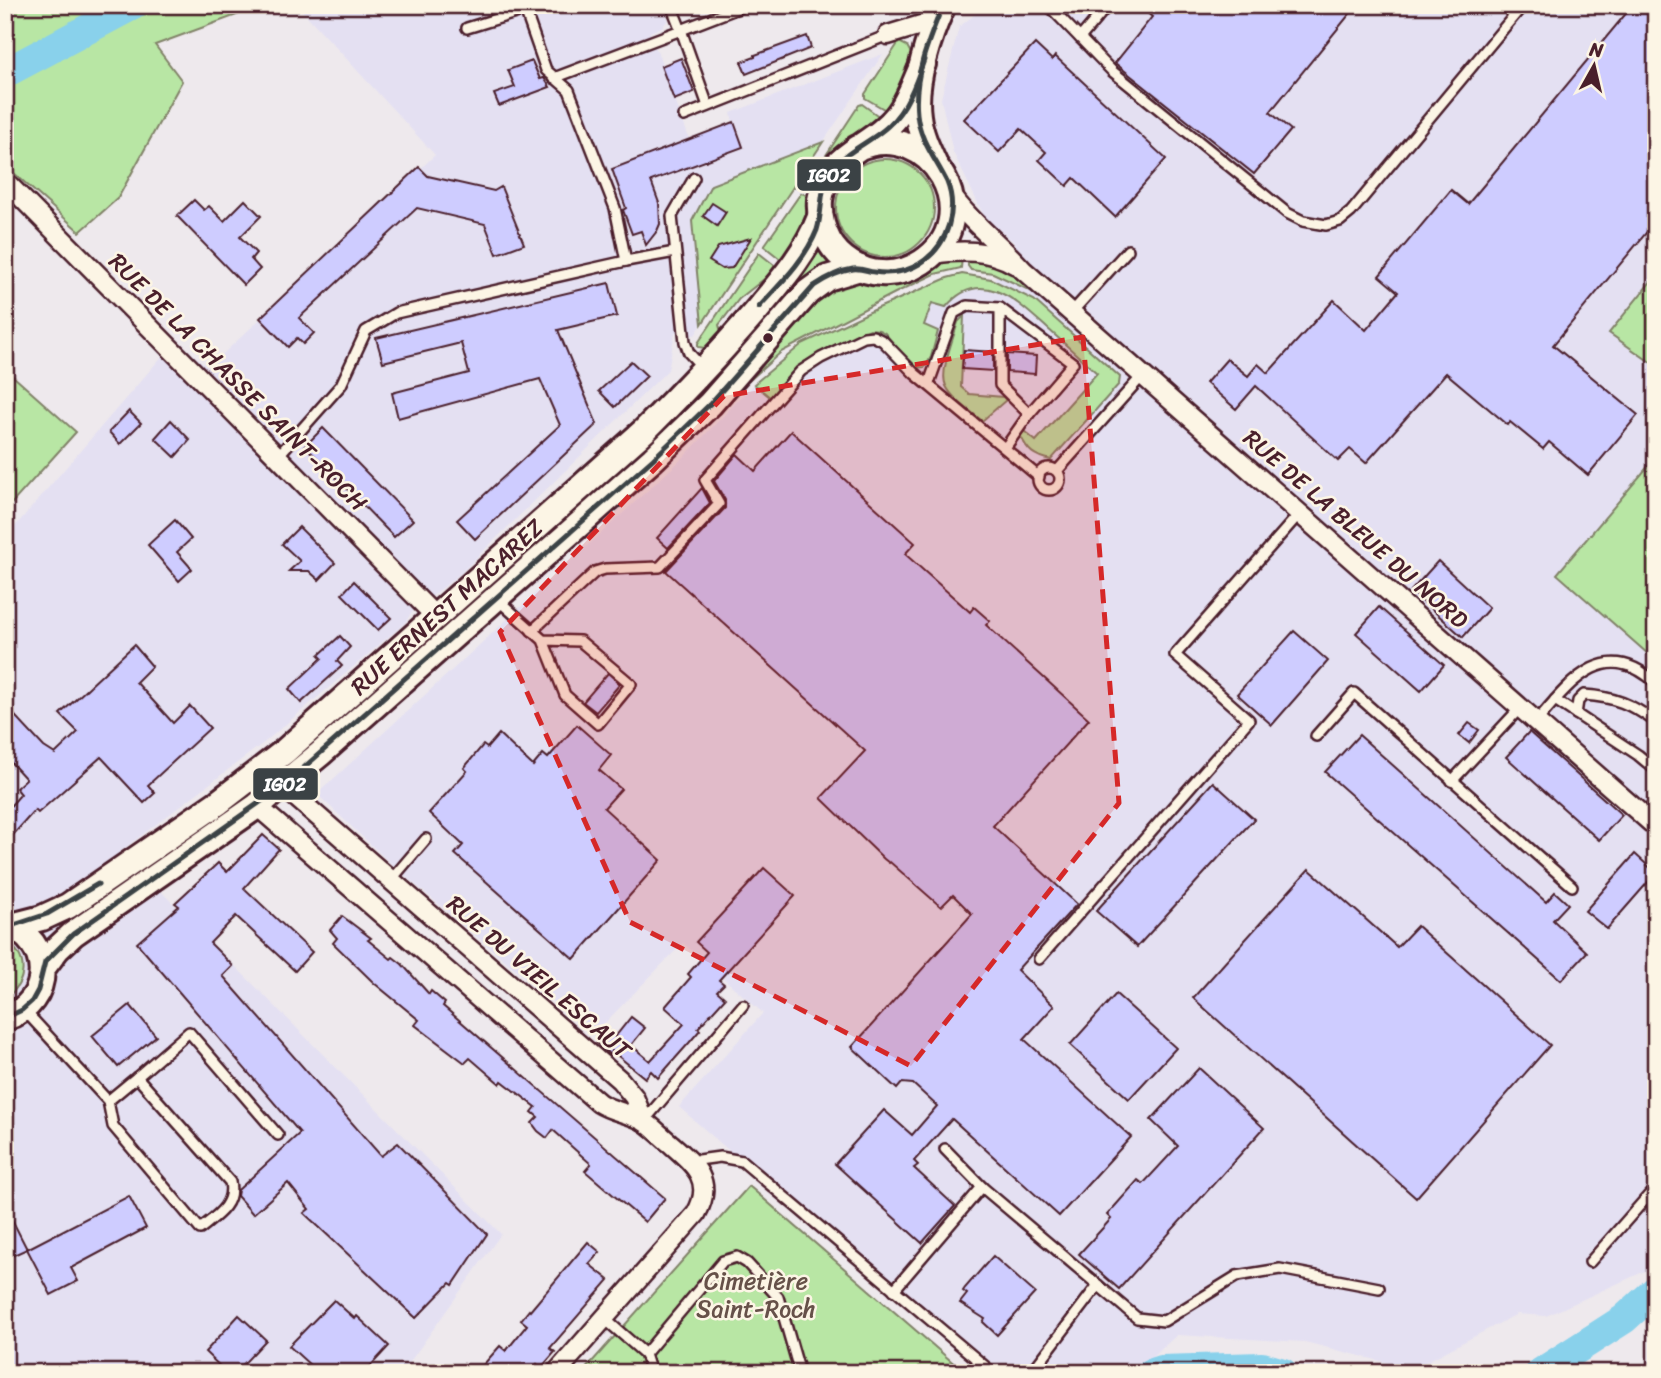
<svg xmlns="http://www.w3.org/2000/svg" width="1661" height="1378" font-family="Sriracha,sans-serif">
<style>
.built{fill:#e4e0f2}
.green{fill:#b8e6a4;stroke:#818268;stroke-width:2}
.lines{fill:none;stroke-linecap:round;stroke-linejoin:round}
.river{stroke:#89d1eb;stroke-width:30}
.building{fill:#ceccff;stroke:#4a1f2b;stroke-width:2}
.service-casing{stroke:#4a1f2b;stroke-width:14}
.minor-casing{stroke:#4a1f2b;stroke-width:23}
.secondary-casing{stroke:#4a1f2b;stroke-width:30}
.service{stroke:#fcf5e5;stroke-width:9}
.minor{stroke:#fcf5e5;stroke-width:18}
.secondary{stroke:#fcf5e5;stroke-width:24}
.bus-1-casing{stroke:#fcf5e5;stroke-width:10}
.bus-1{stroke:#3b4245;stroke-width:5}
.marked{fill:#d62828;fill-opacity:0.2;stroke:#d62828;stroke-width:5;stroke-dasharray:14 9;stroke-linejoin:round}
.bus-dot{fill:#4a1f2b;stroke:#fcf5e5;stroke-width:2.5}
.labels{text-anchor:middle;stroke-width:5;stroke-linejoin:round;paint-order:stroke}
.street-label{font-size:24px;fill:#4a1f2b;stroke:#fcf5e5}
.park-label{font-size:24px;fill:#665149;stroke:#fcf5e5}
.line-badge{stroke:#fcf5e5;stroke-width:2.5}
.badge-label{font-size:19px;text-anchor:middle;font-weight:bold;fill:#fff}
</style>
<rect width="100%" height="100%" fill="#eee9ed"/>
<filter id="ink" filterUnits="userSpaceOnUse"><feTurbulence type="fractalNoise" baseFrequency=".0143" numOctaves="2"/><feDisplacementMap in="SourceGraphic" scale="14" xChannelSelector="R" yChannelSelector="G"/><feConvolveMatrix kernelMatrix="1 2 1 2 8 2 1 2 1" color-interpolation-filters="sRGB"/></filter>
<g filter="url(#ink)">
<g class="built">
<path d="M297 5H666L668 20 662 27 650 32 689 138 733 122 731 113 883 54 823 142 711 185 692 221 702 324 695 335 675 332 668 370 460 574 411 613 405 623 266 741 121 851 501 1234 402 1373H5V538L177 339 208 368 435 155Z"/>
<path d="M987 5H1656V275L1610 333 1656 366V457L1557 574 1656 661V1266L1546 1316 1517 1314 1412 1369 1305 1342 1177 1335 1134 1373H984L679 1107 763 1013 683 943 593 1035 391 864 317 794 683 458 746 392 784 357 802 344 947 278 962 274 992 284 1015 243 985 218 953 152 941 99 959 27Z"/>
</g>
<g class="green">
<path d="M5 5H264L155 45 182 81 118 198 80 232 5 165Z"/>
<path d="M899 42 907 46 914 59 891 113 865 98V94Z"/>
<path d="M862 104 884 120 814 181H809L859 105Z"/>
<path d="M823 142 702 324 692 221 711 185Z"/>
<circle cx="885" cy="208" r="49"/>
<path d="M801 193 810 196V213L784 262 764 246Z"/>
<path d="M818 247 835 265 662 439 428 648 423 641Z"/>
<path d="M759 253 778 268 739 299 719 325 722 336 712 349 698 347V343Z"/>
<path d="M962 257 961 268 935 274 895 293 781 352 751 379 753 373 821 291 847 279 913 277 942 263Z"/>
<path d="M968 257 998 263 1035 293 993 273 971 270 968 266Z"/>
<path d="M962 274 991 279 1034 300 1120 377 1119 384 1051 460C1034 456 1028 452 1020 435L1024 431 1036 441 1097 373C1080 358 1064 343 1047 328 1018 302 981 265 946 307L932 303 924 325 938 331 931 357 925 367 913 368 885 333 879 330 870 329 804 362 771 398 754 384 802 344 876 309 947 278Z"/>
<path d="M1656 275V366L1609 333Z"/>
<path d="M964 316 961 387 969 394 1003 397 1006 400 982 421C971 411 953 400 946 386 939 372 954 337 958 322Z"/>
<path d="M5 369 76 432 5 511Z"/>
<path d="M1656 457V661L1557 574Z"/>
<path d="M5 942C30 954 27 985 5 998Z"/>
<path d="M749 1186 965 1373H582Z"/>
</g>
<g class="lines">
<g class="river">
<path d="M5 73 133 5"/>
<path d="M1152 1373 1161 1370 1262 1367 1283 1373"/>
<path d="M1540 1373 1624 1319 1656 1290"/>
</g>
</g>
<g class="building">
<path d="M1138 5H1357L1270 112 1291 130 1254 174 1115 63 1152 17Z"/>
<path d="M1633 5H1656V221L1553 345 1638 415 1588 475 1549 442 1543 449 1510 422 1508 425 1446 373 1366 463 1350 449 1338 461 1256 386 1236 409 1206 383 1227 359 1248 376 1258 364 1268 373 1334 300 1366 330 1398 292 1379 276 1451 190 1468 204Z"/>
<path d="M807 36 811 48 746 74 741 62 755 57V55Z"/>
<path d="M1035 44 1052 60 1055 56 1166 159 1115 217 1074 178 1067 186 1039 160 1046 152 1021 129 999 152 964 119Z"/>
<path d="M681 58 694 92 674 100 661 66Z"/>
<path d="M532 61 540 79 544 78 550 87 499 106 494 94 515 87 508 70Z"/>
<path d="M734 122 743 147 651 181 659 203 660 224 657 231 646 245 641 231 632 234 623 210 626 208 612 169Z"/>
<path d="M419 167 428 176 494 191 501 187 524 244 497 254 485 224 417 208 299 318 314 333 303 344 297 338 288 347 260 318Z"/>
<path d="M194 200 204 210 209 206 224 221 245 200 261 216 240 237 256 253 251 259 260 269 244 285 177 216Z"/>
<path d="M712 203 726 212 717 226 703 216Z"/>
<path d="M751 238 732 268 722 269 709 261 718 247Z"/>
<path d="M609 283 617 316 558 330 597 424 475 539 457 520 560 425 540 379 398 418 392 393 469 373 461 343 383 362 376 338Z"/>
<path d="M964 350 993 352V371L962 369Z"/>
<path d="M1007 354 1036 356 1035 374 1007 372Z"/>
<path d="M631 361 647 376 615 407 599 391Z"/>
<path d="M129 411 141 423 120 444 109 432Z"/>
<path d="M171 420 190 440 175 457 155 438Z"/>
<path d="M323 428 413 520 394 537 305 446Z"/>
<path d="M791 431 915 543 905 554 970 612 974 607 990 621 986 625 1089 719 993 826 1077 904 1017 970 1054 1006 1024 1039 1131 1137 1059 1216 952 1119 914 1161 918 1165 914 1168 955 1206 922 1243 835 1164 884 1110 912 1135 937 1106 913 1084 902 1083 897 1089 852 1047 972 914 953 895 941 907 890 862 889 863 884 859 821 798 865 751 666 571 725 508V500L714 481 737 454 755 471Z"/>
<path d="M702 488 710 503 668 548 657 538Z"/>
<path d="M175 520 191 539 177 552 192 569 179 581 148 545Z"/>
<path d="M299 527 335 563 319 580 309 571H289L300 561 282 544Z"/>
<path d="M1438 561 1489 608 1463 637 1411 591Z"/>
<path d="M354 581 391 618 378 630 342 594Z"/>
<path d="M1379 607 1444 665 1421 691 1356 633Z"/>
<path d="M1294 631 1328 661 1272 725 1237 694Z"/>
<path d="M340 636 350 647 337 661 342 666 301 703 289 689 322 658 319 655Z"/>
<path d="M134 645 152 666 136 682 173 723 190 706 210 728 148 785 155 793 144 803 101 757 38 813 35 810 5 844V812L21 794 16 788 26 779 5 756V705L44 747 55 754 78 732 60 714Z"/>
<path d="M608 673 620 684 596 712 583 702Z"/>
<path d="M1469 723 1479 730 1469 743 1459 735Z"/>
<path d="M577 725 611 755 599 770 621 789 604 808 661 860 574 959 455 854 463 845 429 813 467 771 464 768 483 745 487 748 499 734 533 766 543 754 548 758Z"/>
<path d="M1529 732 1622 815 1599 840 1506 757Z"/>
<path d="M1359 735 1546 902 1555 892 1568 904 1553 920 1587 952 1561 980 1325 772Z"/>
<path d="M1213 782 1254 819 1137 947 1096 911Z"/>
<path d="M263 835 279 849 244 888 312 952 295 971 236 916 210 943 233 966 223 976 381 1156 398 1143 487 1234 453 1285 450 1283 416 1318 304 1213 309 1209 288 1183 253 1214 237 1196 238 1190 300 1133 137 943 179 906 175 903 218 863 227 872Z"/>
<path d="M1635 854 1656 873 1607 929 1585 911Z"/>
<path d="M764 868 795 896 719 980 724 984 717 991 725 998 698 1028 700 1030 689 1043 658 1078 651 1071 645 1078 612 1051 610 1055 597 1043 607 1030 615 1037 631 1017 645 1028 631 1045 650 1061 684 1024 665 1007 691 977 688 974 707 952 696 942Z"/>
<path d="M1309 869 1397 947 1417 926 1550 1045 1416 1198 1193 998Z"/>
<path d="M342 916 371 938 368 940 391 959 393 957 402 964 429 994 431 991 445 1003 443 1006 665 1198 645 1222 585 1171 591 1164 553 1130 547 1138 538 1131 532 1123 538 1117 532 1112 536 1107 502 1081 500 1084 470 1058 465 1063 415 1025 419 1020 374 983 333 943 337 938 330 930Z"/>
<path d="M1116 994 1176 1048 1129 1099 1070 1045Z"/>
<path d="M130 1005 156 1036 118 1067 92 1036Z"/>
<path d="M1199 1068 1264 1128 1119 1289 1079 1254 1111 1219 1107 1215 1138 1180 1143 1184 1178 1146 1151 1120Z"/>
<path d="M129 1196 146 1228 71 1268 78 1281 51 1295 27 1249Z"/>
<path d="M5 1206 27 1249 5 1259Z"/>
<path d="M588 1242 600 1252 589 1264 609 1280 550 1348 555 1352 541 1368 537 1364 529 1373H476L500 1346 506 1351 527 1325 521 1320 529 1310 530 1311Z"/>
<path d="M993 1256 1035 1293 997 1335 983 1322 985 1319 960 1303 967 1294 963 1291 965 1288Z"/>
<path d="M334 1300 355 1319 357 1316 389 1346 364 1373H303L310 1365 289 1346Z"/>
<path d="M239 1315 266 1340 235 1373H227L205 1352Z"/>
</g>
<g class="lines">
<g class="service-casing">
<g id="service">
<path d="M671 5 681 30 746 5"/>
<path d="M1048 5 1112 71 1287 213 1303 221 1326 225 1340 221 1351 212 1523 5"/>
<path d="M525 10 537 5"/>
<path d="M467 28 525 10 546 70 569 90 615 208 626 261"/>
<path d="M1080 38 1108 5"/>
<path d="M554 78 681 30 708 106"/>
<path d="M684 116 888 35"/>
<path d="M694 178 672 216 685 342 689 353 703 368"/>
<path d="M1000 308 1073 363 1029 414"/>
<path d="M1072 312 1128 250"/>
<path d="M929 383 954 313 967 306 1000 308V385L1029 414 1005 448"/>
<path d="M278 456 341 385 366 331 396 313 626 261 675 252"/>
<circle cx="1049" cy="479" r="11"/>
<path d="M1057 471 1143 375"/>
<path d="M498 600 543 640 565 695 598 724 631 684 580 641 543 640"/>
<path d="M532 631 595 572 605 569 660 567 719 504 705 480 801 371 821 358 864 337 873 336 883 341 914 373 1039 477"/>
<path d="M1555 700 1638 755 1656 770"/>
<path d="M1576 714 1578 701 1584 695C1615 697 1631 704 1656 722"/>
<path d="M1537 721C1570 682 1605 636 1656 683"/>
<path d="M1316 736 1354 693 1572 886"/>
<path d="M1452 781 1521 707"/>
<path d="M391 880 426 839"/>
<path d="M1039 959 1249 720 1175 655 1300 513"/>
<path d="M25 1011 108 1101 113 1126 200 1229C216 1216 235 1205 230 1182L137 1077 108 1101"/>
<path d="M137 1077 189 1032 278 1135"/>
<path d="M644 1121 743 1005"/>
<path d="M691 1161 720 1157 742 1161 993 1373"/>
<path d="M982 1187 1098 1285 1031 1373"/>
<path d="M1590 1262 1656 1187"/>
<path d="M1098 1285 1137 1318 1164 1321 1237 1276 1280 1269 1379 1288"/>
<path d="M894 1290 982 1187 945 1149"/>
<path d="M605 1319 645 1354 651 1373"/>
<path d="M645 1354 723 1261 737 1257 747 1263 778 1297 800 1373"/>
</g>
</g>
<g class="minor-casing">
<g id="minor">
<path d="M888 35 937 20"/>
<path d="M5 181 436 617"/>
<path d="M949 192C970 222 999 243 1023 270L1656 827"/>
<path d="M932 254C961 250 988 249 1014 264"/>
<path d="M283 786 620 1080 634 1097 644 1121"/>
<path d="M257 806 599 1103C613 1112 631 1113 645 1122 654 1128 662 1137 671 1144 694 1164 715 1181 696 1214L556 1373"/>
</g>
</g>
<g class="secondary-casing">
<g id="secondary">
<path d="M857 148C932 116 989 219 922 262 910 270 895 274 881 273 860 272 839 259 829 241 822 228 819 214 820 200 826 154 872 148 897 116 909 101 915 81 923 64"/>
<path d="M934 163C927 148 920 133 918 116 913 82 929 36 943 5"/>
<path d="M5 924C54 940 54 1003 5 1018"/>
<path d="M11 926 42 918 68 906 219 802 284 752 644 431C683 392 721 352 757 310 782 280 806 253 820 217"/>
<path d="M42 969 57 949 73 934 257 806 320 754 653 459 710 404 808 292 827 278 860 268"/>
</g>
</g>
<use href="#service" class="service"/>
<use href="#minor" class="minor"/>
<use href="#secondary" class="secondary"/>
<g class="bus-1-casing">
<g id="bus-1">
<path d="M759 307C780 284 805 260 817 230 823 211 819 190 830 173 844 151 870 143 888 126 907 109 916 83 924 60"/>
<path d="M5 924 11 926 47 914 98 884"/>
<path d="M5 1018 22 1010 32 1001 38 990 45 962 73 934 283 786 653 459 710 404 814 286C826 278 839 271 853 269 861 268 867 271 874 272 892 275 911 271 925 260 948 243 958 209 947 182 936 159 920 142 917 114 913 76 929 39 943 5"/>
</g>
</g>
<use href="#bus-1" class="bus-1"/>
</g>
</g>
<path class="marked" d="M1083 337 1119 803 911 1066 630 922 500 632 724 396Z"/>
<circle class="bus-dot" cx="768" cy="338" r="6"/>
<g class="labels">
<g class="street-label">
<text transform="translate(238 382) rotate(45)" y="8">RUE DE LA CHASSE SAINT-ROCH</text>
<text transform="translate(1356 529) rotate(41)" y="8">RUE DE LA BLEUE DU NORD</text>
<text transform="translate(447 607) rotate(-42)" y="8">RUE ERNEST MACAREZ</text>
<text transform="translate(539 977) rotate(41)" y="8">RUE DU VIEIL ESCAUT</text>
</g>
<g class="park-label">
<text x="756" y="1289">Cimetière<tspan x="756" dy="28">Saint-Roch</tspan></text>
</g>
</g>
<g class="line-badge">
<rect x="796" y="158" width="66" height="34" rx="7" fill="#3b4245"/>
<rect x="252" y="767" width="67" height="34" rx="7" fill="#3b4245"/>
</g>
<g class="badge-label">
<text x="829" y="182">IGO2</text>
<text x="285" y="791">IGO2</text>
</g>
<rect width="1661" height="1378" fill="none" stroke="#fcf5e5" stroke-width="28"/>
<rect x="14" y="14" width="1633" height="1350" fill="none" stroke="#4a1f2b" stroke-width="2.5" filter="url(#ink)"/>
<g transform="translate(1594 66) rotate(8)" stroke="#fcf5e5" stroke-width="5" paint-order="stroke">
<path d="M0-5L12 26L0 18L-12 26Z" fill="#4a1f2b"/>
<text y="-10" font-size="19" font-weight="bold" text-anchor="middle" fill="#4a1f2b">N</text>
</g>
</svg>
